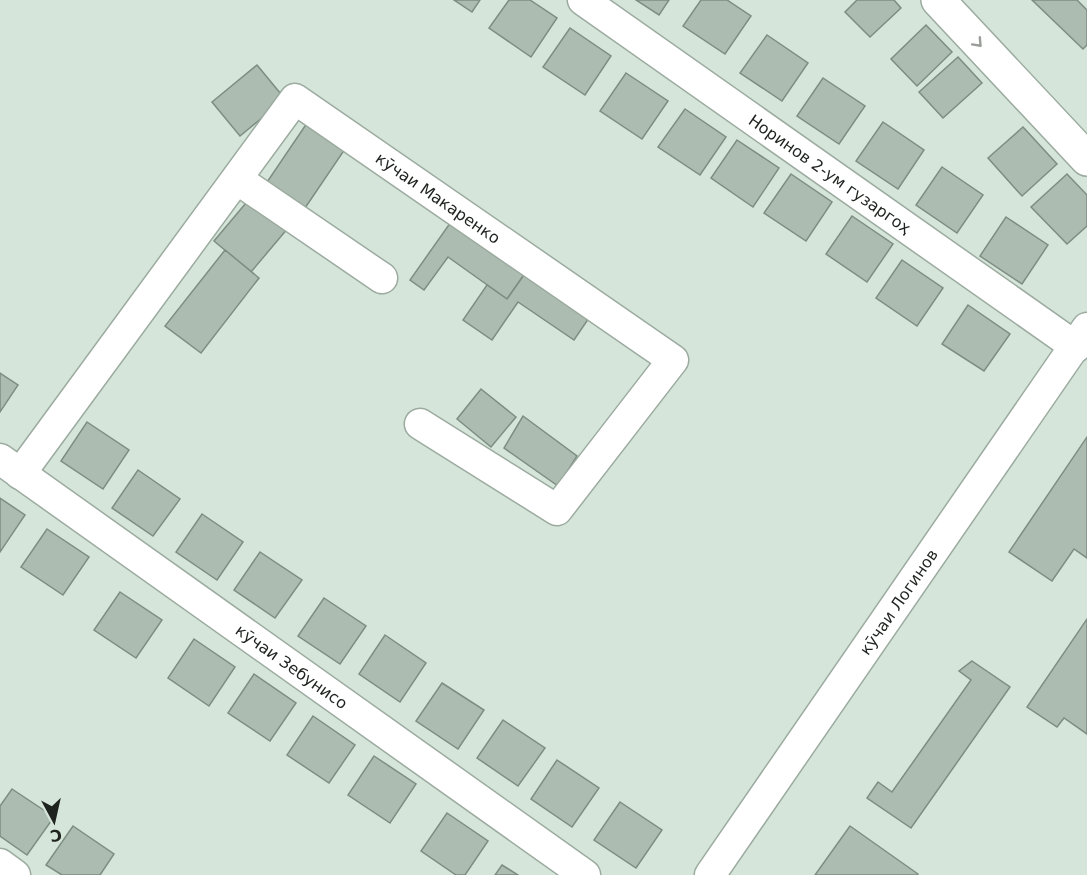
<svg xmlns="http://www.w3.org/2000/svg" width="1087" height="875" font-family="'DejaVu Sans',sans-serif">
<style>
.building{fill:#adbcb1;stroke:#7e8d82;stroke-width:1.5}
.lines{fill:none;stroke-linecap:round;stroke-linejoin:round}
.street-casing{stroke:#9caba0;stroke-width:33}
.secondary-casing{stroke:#9caba0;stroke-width:36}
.street{stroke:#fff;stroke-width:30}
.secondary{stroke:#fff;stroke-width:33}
.oneway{stroke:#9a9c9a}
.labels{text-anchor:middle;stroke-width:4.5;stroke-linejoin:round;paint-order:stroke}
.street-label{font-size:16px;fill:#1e231f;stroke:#d5e5d9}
</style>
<rect width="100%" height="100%" fill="#d5e5d9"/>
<g class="building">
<path d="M454 0H480L472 12Z"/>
<path d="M509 0H530L557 18 531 57 489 28Z"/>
<path d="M636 0H669L659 15Z"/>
<path d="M701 0H727L751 16 725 54 683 26Z"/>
<path d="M857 0H894L901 8 870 37 845 12Z"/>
<path d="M1032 0H1077L1087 10V45L1083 49Z"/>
<path d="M926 25 952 52 917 86 891 59Z"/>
<path d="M570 28 611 56 585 95 543 67Z"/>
<path d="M767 35 808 63 782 101 740 73Z"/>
<path d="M958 57 982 83 943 118 919 92Z"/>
<path d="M257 65 285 99 240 136 212 102Z"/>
<path d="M626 73 668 101 642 139 600 111Z"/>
<path d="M823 78 865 106 839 144 797 116Z"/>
<path d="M685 109 726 137 700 175 658 147Z"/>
<path d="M883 122 924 150 898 189 856 161Z"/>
<path d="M307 123 345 149 301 214 263 188Z"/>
<path d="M1023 127 1057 164 1022 196 988 158Z"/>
<path d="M737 140 779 168 753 207 711 178Z"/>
<path d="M942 167 983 195 957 233 916 205Z"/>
<path d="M791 174 832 202 806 241 764 213Z"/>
<path d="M1067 174 1087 195V226L1067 244 1031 207Z"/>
<path d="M251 197 288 228 251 272 214 241Z"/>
<path d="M852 216 893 244 867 282 826 254Z"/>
<path d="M1006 217 1048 245 1022 284 980 256Z"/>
<path d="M453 219 526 272 507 299 448 257 424 290 410 280Z"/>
<path d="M225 250 259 278 201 353 165 326Z"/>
<path d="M902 260 943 288 917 326 876 298Z"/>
<path d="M526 272 591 315 574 340 518 302 492 340 463 320 487 285 507 299Z"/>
<path d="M968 305 1010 334 984 371 942 344Z"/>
<path d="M0 373 18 385 0 412Z"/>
<path d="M481 389 516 417 491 447 457 419Z"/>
<path d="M523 416 577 456 558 486 504 448Z"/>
<path d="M87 422 129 450 103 489 61 461Z"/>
<path d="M1087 437V558L1074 549 1052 581 1009 552Z"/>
<path d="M138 470 180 499 153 536 112 508Z"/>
<path d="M0 498 25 515 0 552Z"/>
<path d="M202 514 243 542 217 580 176 552Z"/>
<path d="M47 529 89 557 63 595 21 567Z"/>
<path d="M260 552 302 580 275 618 234 590Z"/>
<path d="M120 592 162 620 136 658 94 630Z"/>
<path d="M324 598 366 626 340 664 298 636Z"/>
<path d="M1087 619V734L1064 718 1057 727 1027 707Z"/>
<path d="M385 635 426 663 400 702 359 674Z"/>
<path d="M194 639 235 667 209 706 168 678Z"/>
<path d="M972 661 1010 687 911 828 867 798 878 782 892 792 971 680 959 671Z"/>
<path d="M254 674 296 703 270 741 228 713Z"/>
<path d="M442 683 484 710 458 749 416 721Z"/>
<path d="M313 716 355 745 329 783 287 755Z"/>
<path d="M503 720 545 748 518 786 477 758Z"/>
<path d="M374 756 416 784 390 823 348 795Z"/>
<path d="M557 760 599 788 572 827 531 799Z"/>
<path d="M12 789 54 817 27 855 0 836V806Z"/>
<path d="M620 802 662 830 636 868 594 840Z"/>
<path d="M447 813 488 841 465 875H456L421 851Z"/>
<path d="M73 826 114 854 100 875H62L46 865Z"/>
<path d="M850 826 918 874 917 875H815Z"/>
<path d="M502 865 518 875H495Z"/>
</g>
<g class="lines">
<g class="street-casing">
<g id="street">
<path id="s1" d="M583 0 1076 347"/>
<path d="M237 179 382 278"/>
<path id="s2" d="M0 459 585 875"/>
<path id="s3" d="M20 474 295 99 673 360 557 510 420 424"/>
<path d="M0 864 15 875"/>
<path id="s4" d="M710 875 1087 328"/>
</g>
</g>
<g class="secondary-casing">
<path id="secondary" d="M938 0 1087 159"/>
</g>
<use href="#street" class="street"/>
<use href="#secondary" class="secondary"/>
</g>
<defs><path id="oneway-chevron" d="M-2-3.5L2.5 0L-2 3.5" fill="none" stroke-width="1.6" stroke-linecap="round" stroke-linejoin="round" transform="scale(1.5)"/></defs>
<use class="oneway" href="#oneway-chevron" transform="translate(978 43) rotate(47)"/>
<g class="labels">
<g class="street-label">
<text dy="6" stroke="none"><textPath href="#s1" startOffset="302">Норинов 2-ум гузаргоҳ</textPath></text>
<text dy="6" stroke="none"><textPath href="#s3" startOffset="639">кӯчаи Макаренко</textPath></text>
<text dy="6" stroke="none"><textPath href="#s4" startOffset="332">кӯчаи Логинов</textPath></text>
<text dy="6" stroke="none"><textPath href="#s2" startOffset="358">кӯчаи Зебунисо</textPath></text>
</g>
</g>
<g transform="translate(54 821) rotate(172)" stroke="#d5e5d9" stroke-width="4.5" paint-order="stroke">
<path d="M0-4.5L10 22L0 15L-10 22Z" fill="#1e231f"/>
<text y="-9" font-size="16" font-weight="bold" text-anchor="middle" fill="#1e231f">С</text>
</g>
</svg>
